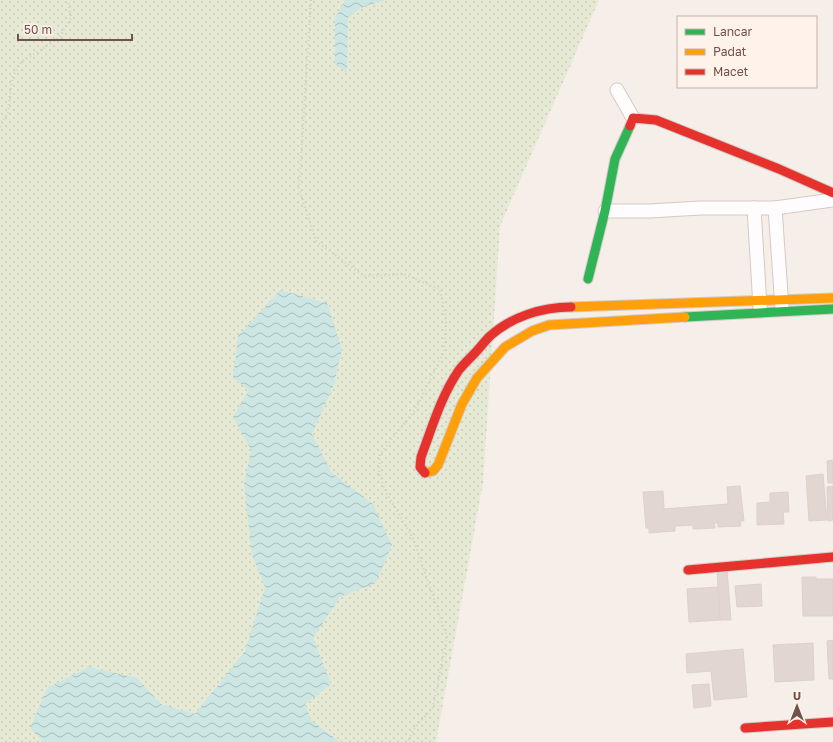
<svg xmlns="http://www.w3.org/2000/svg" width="833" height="742" font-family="'Golos Text',sans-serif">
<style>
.grass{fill:url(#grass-dots)}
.water{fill:url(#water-waves)}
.building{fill:#e2d6d1;stroke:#ded0cc}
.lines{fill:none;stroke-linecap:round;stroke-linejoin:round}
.street-casing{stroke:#d4cac6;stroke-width:15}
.fast-casing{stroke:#d4cac6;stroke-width:11}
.slow-casing{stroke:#d4cac6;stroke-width:11}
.jam-casing{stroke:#d4cac6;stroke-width:11}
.path{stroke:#d6ccca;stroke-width:2.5;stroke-dasharray:1 3;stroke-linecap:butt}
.street{stroke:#fefcfc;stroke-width:13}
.fast{stroke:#30b455;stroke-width:9}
.slow{stroke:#ff9f0a;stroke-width:9}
.jam{stroke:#e5322d;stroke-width:9}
</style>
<defs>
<pattern id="grass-dots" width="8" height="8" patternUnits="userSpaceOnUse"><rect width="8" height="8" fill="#e6ead4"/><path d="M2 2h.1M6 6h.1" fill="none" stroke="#c9cab8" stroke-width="1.8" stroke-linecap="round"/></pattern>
<pattern id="water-waves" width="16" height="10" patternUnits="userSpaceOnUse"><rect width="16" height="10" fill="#cce6e3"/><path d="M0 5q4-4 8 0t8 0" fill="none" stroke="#aabdba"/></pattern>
</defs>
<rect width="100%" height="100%" fill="#f6eee9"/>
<path class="grass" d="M0 0H599L500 226 483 483 436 742H0Z"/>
<g class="water">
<path d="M345 0H386L365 6 348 17 347 74 335 63V18Z"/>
<path d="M280 290 327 303 342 349 334 384 312 434 331 472 373 504 392 545 376 583 340 597 313 638 331 684 305 704 311 720 340 742H43L30 728 47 688 89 667 137 678 161 704 195 714 245 651 265 587 252 555 244 484 251 450 233 417 249 390 233 378 238 336Z"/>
</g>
<g class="building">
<path d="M833 460V483H828L827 461Z"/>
<path d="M823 474 827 520 809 521 806 476Z"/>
<path d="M740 486 744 521H740L741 526 718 527V523H714L715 528 693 529V525L675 526V531L649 533V528H646L643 492 663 491 664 509 728 504 727 487Z"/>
<path d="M833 486V520L828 521 827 487Z"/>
<path d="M788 492 789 512H783L784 524 757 525V503L770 502V493Z"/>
<path d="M727 570 731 620H720L717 571Z"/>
<path d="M802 577H816V579H833V616H803Z"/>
<path d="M761 584 762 606 737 607 735 586Z"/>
<path d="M718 587 720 620 689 622 687 589Z"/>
<path d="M833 640V679H829L827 641Z"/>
<path d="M813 643 814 680 775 682 773 645Z"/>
<path d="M743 649 747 697 714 700 711 671 687 673 686 654Z"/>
<path d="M709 684 711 706 694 708 692 685Z"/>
</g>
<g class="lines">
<g class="street-casing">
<g id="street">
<path d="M617 90 633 118"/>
<path d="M754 208 760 307"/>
<path d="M775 208 782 308"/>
<path d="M605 211H650L700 208H775L833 200"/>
</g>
</g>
<g class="fast-casing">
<g id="fast">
<path d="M588 279 605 211 615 159 630 126"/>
<path d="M685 317 833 309"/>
</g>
</g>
<g class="slow-casing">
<g id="slow">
<path d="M571 307 833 298"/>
<path d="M425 473 433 471 438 465 462 404 477 378 505 347 532 331 549 325 685 317"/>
</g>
</g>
<g class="jam-casing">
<g id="jam">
<path d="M630 126 633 118 656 120 779 169 833 193"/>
<path d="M425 473 420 467 421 457C432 428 441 396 459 370 463 365 468 360 473 355 479 349 484 342 490 336 511 317 542 307 571 307"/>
<path d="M688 570 833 557"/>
<path d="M745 728 833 722"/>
</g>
</g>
<g class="path">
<path d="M311 0 299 189 316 241 364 276 403 274 440 289 446 321 444 352 415 410 380 454 379 473 385 491 413 538 447 637 433 707 413 730 408 742"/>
<path d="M0 127 8 112 12 78 21 62 59 38 71 18 68 0"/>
</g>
<use href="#street" class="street"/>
<use href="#fast" class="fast"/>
<use href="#slow" class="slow"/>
<use href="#jam" class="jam"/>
</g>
<rect x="677" y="16" width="140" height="72" fill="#fef2ea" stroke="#c6b2aa"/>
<rect x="685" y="29" width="20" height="6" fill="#30b455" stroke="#c6b2aa"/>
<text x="713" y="36" font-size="12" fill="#71514b">Lancar</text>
<rect x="685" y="49" width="20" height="6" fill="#ff9f0a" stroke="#c6b2aa"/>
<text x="713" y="56" font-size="12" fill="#71514b">Padat</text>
<rect x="685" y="69" width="20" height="6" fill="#e5322d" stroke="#c6b2aa"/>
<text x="713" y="76" font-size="12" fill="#71514b">Macet</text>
<g transform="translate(797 706)" stroke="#fef2ea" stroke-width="3" paint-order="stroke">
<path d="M0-3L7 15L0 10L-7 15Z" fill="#71514b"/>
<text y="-6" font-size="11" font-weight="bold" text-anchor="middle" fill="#71514b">U</text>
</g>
<path d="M18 34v6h114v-6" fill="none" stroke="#71514b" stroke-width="2"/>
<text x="24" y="34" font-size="12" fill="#71514b" stroke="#fef2ea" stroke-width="3" paint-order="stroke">50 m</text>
</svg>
